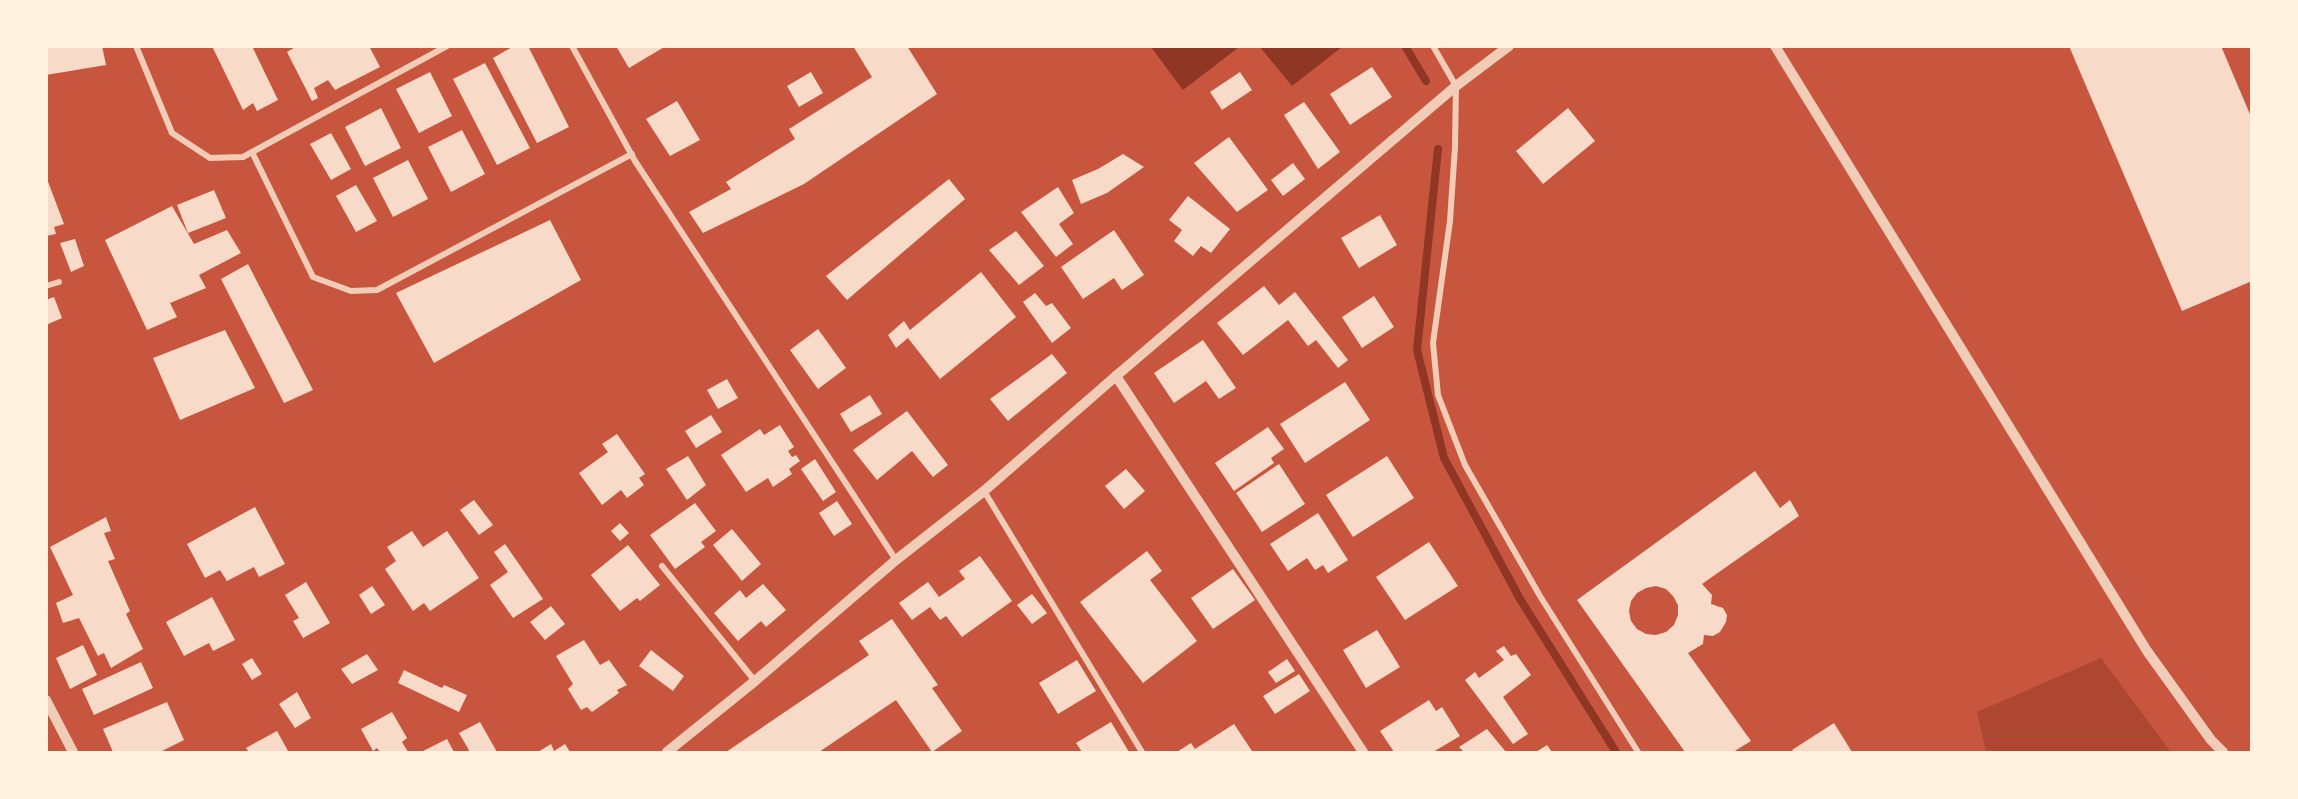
<svg xmlns="http://www.w3.org/2000/svg" width="2298" height="799" font-family="'Space Grotesk',sans-serif">
<style>
.green{fill:#ae4732}
.water{fill:#8f3625}
.lines{fill:none;stroke-linecap:round;stroke-linejoin:round}
.stream{stroke:#8f3625;stroke-width:8}
.building{fill:#f7dbc8;fill-rule:evenodd}
.minor{stroke:#f1ccb7;stroke-width:6}
.tertiary{stroke:#f1ccb7;stroke-width:10}
</style>
<rect width="100%" height="100%" fill="#c8553d"/>
<path class="green" d="M2101 658 2171 752H1986L1977 712Z"/>
<g class="water">
<path d="M1151 47H1239L1183 90Z"/>
<path d="M1260 47H1342L1292 86Z"/>
</g>
<g class="lines">
<g class="stream">
<path d="M1405 46 1426 81"/>
<path d="M1438 149 1417 350 1444 458 1520 599 1616 752"/>
</g>
</g>
<g class="building">
<path d="M46 46H102L106 65 46 75Z"/>
<path d="M212 46H252L278 100 257 111 253 103 243 110Z"/>
<path d="M297 46H369L380 67 335 90 328 80 314 88 318 98 312 101 287 52Z"/>
<path d="M514 46H528L569 127 537 143 493 58Z"/>
<path d="M616 46H666L629 68Z"/>
<path d="M853 46H907L937 94 804 184 703 233 689 212 731 189 726 182 795 139 789 129 872 77Z"/>
<path d="M2069 46H2221L2252 119V281L2182 311Z"/>
<path d="M485 63 530 148 497 165 453 79Z"/>
<path d="M1372 67 1392 97 1350 125 1330 94Z"/>
<path d="M430 72 452 116 419 133 396 89Z"/>
<path d="M811 72 823 93 799 107 787 86Z"/>
<path d="M1240 72 1252 90 1222 110 1210 92Z"/>
<path d="M677 101 700 140 670 156 646 119Z"/>
<path d="M1304 102 1340 152 1318 169 1284 115Z"/>
<path d="M381 108 401 148 365 166 345 127Z"/>
<path d="M1568 108 1595 141 1543 184 1516 151Z"/>
<path d="M462 130 485 174 451 192 428 147Z"/>
<path d="M331 133 351 169 331 180 310 144Z"/>
<path d="M1229 137 1268 190 1237 212 1194 163Z"/>
<path d="M1123 154 1144 167 1107 193 1081 204 1072 180 1098 169Z"/>
<path d="M408 160 428 199 393 217 373 178Z"/>
<path d="M1293 163 1305 179 1283 196 1271 180Z"/>
<path d="M47 179 64 224 54 227 56 234 46 236Z"/>
<path d="M949 179 965 199 847 300 826 276Z"/>
<path d="M356 185 377 221 356 232 336 196Z"/>
<path d="M1058 187 1074 213 1059 224 1073 244 1056 257 1021 212Z"/>
<path d="M214 190 226 218 188 233 177 205Z"/>
<path d="M1188 196 1230 229 1211 253 1201 246 1193 256 1174 241 1182 230 1169 220Z"/>
<path d="M172 206 194 244 227 230 241 253 199 275 206 288 170 303 177 317 147 330 105 240Z"/>
<path d="M1380 215 1397 245 1359 268 1341 238Z"/>
<path d="M550 220 581 280 434 363 396 293Z"/>
<path d="M1114 230 1144 275 1122 290 1114 278 1083 299 1061 267Z"/>
<path d="M1016 231 1044 266 1019 285 989 250Z"/>
<path d="M75 239 84 266 71 272 60 243Z"/>
<path d="M248 264 313 390 284 403 221 279Z"/>
<path d="M981 272 1016 317 940 379 908 338 896 348 888 335 904 321 910 330Z"/>
<path d="M1264 286 1279 305 1295 292 1348 360 1338 368 1316 340 1308 346 1288 320 1243 355 1217 323Z"/>
<path d="M1035 293 1046 306 1052 303 1071 328 1052 343 1023 302Z"/>
<path d="M1374 296 1394 327 1362 348 1342 317Z"/>
<path d="M54 297 62 318 46 325V300Z"/>
<path d="M818 329 846 368 818 389 790 350Z"/>
<path d="M225 330 255 388 180 420 153 358Z"/>
<path d="M1203 340 1236 388 1219 399 1206 381 1174 403 1154 373Z"/>
<path d="M1052 354 1067 373 1008 421 990 399Z"/>
<path d="M727 379 738 398 718 409 707 390Z"/>
<path d="M1345 382 1370 420 1305 463 1280 424Z"/>
<path d="M870 395 882 414 851 432 840 414Z"/>
<path d="M907 411 948 465 933 477 912 451 877 480 853 450Z"/>
<path d="M711 415 722 432 696 448 685 431Z"/>
<path d="M780 425 794 447 788 451 792 457 796 455 800 461 789 469 792 474 773 487 768 478 746 492 721 455 760 429 764 435Z"/>
<path d="M1268 427 1284 449 1271 458 1274 463 1234 491 1215 463Z"/>
<path d="M617 434 645 474 639 478 644 485 627 498 621 490 602 505 579 473 608 452 602 444Z"/>
<path d="M688 456 706 485 687 500 666 469Z"/>
<path d="M1387 456 1414 498 1353 537 1326 495Z"/>
<path d="M815 459 836 492 823 501 801 469Z"/>
<path d="M1279 464 1305 504 1262 532 1236 493Z"/>
<path d="M1126 469 1145 491 1124 509 1105 486Z"/>
<path d="M1755 471 1780 508 1790 500 1799 516 1702 584 1712 595 1711 604 1723 608 1727 615 1726 622 1720 632 1713 636 1704 635 1703 644 1688 653 1751 741 1733 752H1685L1577 600ZM1656 586 1666 589 1673 596 1678 605V615L1674 625 1666 632 1656 635 1646 634 1637 629 1631 621 1629 611 1631 601 1637 593 1646 588Z"/>
<path d="M474 500 493 525 479 535 460 510Z"/>
<path d="M837 501 852 524 834 536 819 513Z"/>
<path d="M695 503 716 531 701 542 705 547 675 569 650 535Z"/>
<path d="M255 507 285 564 259 577 254 567 227 581 220 570 205 578 187 544Z"/>
<path d="M1318 513 1348 560 1328 573 1323 565 1315 570 1307 558 1288 571 1270 544Z"/>
<path d="M106 517 111 531 104 533 115 559 108 561 130 611 126 614 143 649 111 668 104 653 98 656 79 618 63 623 56 603 73 595 50 547Z"/>
<path d="M620 523 629 533 620 541 611 531Z"/>
<path d="M732 529 761 564 742 581 713 545Z"/>
<path d="M412 531 423 547 447 531 479 578 430 611 424 603 413 611 385 569 396 561 387 547Z"/>
<path d="M1429 542 1458 586 1405 620 1376 577Z"/>
<path d="M505 544 543 599 513 618 490 585 508 572 494 552Z"/>
<path d="M628 545 660 585 640 601 637 598 620 611 591 575Z"/>
<path d="M1147 551 1162 571 1150 580 1197 641 1143 683 1080 602Z"/>
<path d="M980 556 1012 601 962 637 946 616 940 620 930 607 912 620 899 603 928 582 939 597 965 579 959 571Z"/>
<path d="M1233 569 1255 600 1213 629 1191 598Z"/>
<path d="M306 582 330 623 303 638 293 621 299 618 285 595Z"/>
<path d="M763 584 786 610 766 627 761 621 738 641 714 613 740 590 746 598Z"/>
<path d="M372 586 385 605 371 614 359 595Z"/>
<path d="M1032 594 1047 613 1032 624 1017 605Z"/>
<path d="M212 597 235 640 213 651 209 643 184 656 166 622Z"/>
<path d="M551 606 565 624 545 640 530 622Z"/>
<path d="M892 619 938 685 932 688 962 731 932 752 896 700 819 752H726L869 655 859 641Z"/>
<path d="M1377 630 1400 667 1366 688 1343 650Z"/>
<path d="M584 640 600 665 609 660 627 685 617 690 619 693 592 712 587 707 581 710 568 689 573 684 556 656Z"/>
<path d="M83 645 97 675 70 689 56 658Z"/>
<path d="M1504 646 1511 656 1516 654 1531 675 1503 697 1528 734 1513 744 1465 680 1475 672 1479 678 1504 660 1496 651Z"/>
<path d="M651 650 684 676 673 691 639 666Z"/>
<path d="M367 654 378 670 352 684 341 669Z"/>
<path d="M252 658 262 674 252 680 242 664Z"/>
<path d="M1287 659 1295 671 1276 683 1268 672Z"/>
<path d="M1077 660 1096 691 1058 714 1039 683Z"/>
<path d="M141 662 153 688 94 715 82 689Z"/>
<path d="M404 670 442 688 444 685 467 695 459 712 398 683Z"/>
<path d="M1299 674 1310 691 1275 714 1263 696Z"/>
<path d="M297 692 311 718 295 728 279 704Z"/>
<path d="M1429 700 1436 711 1442 707 1460 736 1433 752H1394L1380 731Z"/>
<path d="M167 702 184 740 160 752H113L103 729Z"/>
<path d="M392 712 407 738 402 742 408 752H380L377 748 373 751 361 729Z"/>
<path d="M480 722 497 752H470L459 733Z"/>
<path d="M1111 722 1129 752H1082L1076 743Z"/>
<path d="M1834 723 1852 752H1794L1792 750Z"/>
<path d="M1234 724 1252 751 1250 752H1177L1191 743 1195 749Z"/>
<path d="M1487 729 1506 752H1464L1459 747Z"/>
<path d="M277 731 288 751 249 752 246 748Z"/>
<path d="M447 739 454 752H421Z"/>
<path d="M551 744 554 751 565 744 570 752H538Z"/>
<path d="M1547 745 1552 752H1536Z"/>
</g>
<g class="lines">
<g class="minor">
<path d="M136 46 172 133 210 158 243 157 447 46"/>
<path d="M572 46 635 161 896 560"/>
<path d="M1433 46 1456 86 1455 147 1450 221 1433 343 1438 395 1465 465 1540 596 1638 752"/>
<path d="M252 152 313 277 351 291 377 290 632 154"/>
<path d="M46 286 59 282"/>
<path d="M984 491 1142 752"/>
<path d="M662 566 755 681"/>
</g>
<g class="tertiary">
<path d="M1775 46 2147 651 2211 740 2223 752"/>
<path d="M1116 376 1363 752"/>
<path d="M46 700 73 752"/>
<path d="M667 752 755 681 896 560 984 491 1116 376 1456 86 1509 46"/>
</g>
</g>
<rect width="2298" height="799" fill="none" stroke="#fff3e0" stroke-width="96"/>
</svg>
